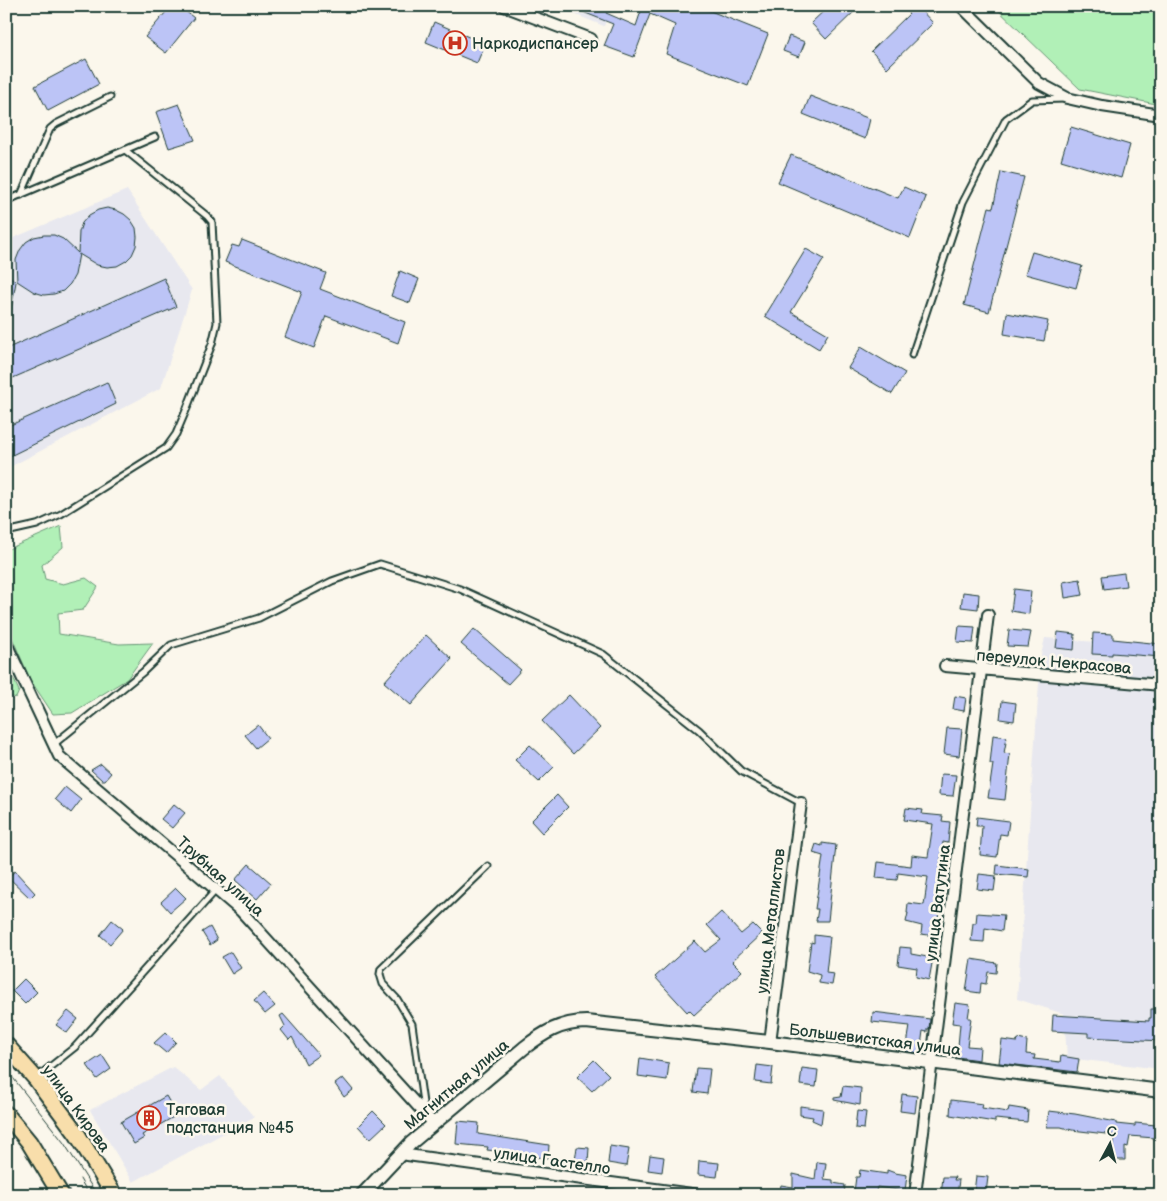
<svg xmlns="http://www.w3.org/2000/svg" width="1167" height="1201" font-family="'Balsamiq Sans',sans-serif">
<style>
.built{fill:#e8e8ef}
.green{fill:#b1f0b7;stroke:#689676}
.building{fill:#bcc4f6;stroke:#1f3d34}
.lines{fill:none;stroke-linecap:round;stroke-linejoin:round}
.service-casing{stroke:#1f3d34;stroke-width:9}
.minor-casing{stroke:#1f3d34;stroke-width:14}
.tertiary-casing{stroke:#1f3d34;stroke-width:16}
.primary-casing{stroke:#1f3d34;stroke-width:19}
.service{stroke:#fbf7ec;stroke-width:5}
.minor{stroke:#fbf7ec;stroke-width:10}
.tertiary{stroke:#fbf7ec;stroke-width:12}
.primary{stroke:#f8deab;stroke-width:15}
.tram{stroke:#1f3d34;stroke-width:1}
.labels{text-anchor:middle;stroke-width:5;stroke-linejoin:round;paint-order:stroke}
.poi-label{font-size:16px;fill:#1f3d34;stroke:#fbf7ec;text-anchor:start}
.street-label{font-size:16px;fill:#1f3d34;stroke:#fbf7ec}
</style>
<rect width="100%" height="100%" fill="#fbf7ec"/>
<filter id="ink" filterUnits="userSpaceOnUse"><feTurbulence type="fractalNoise" baseFrequency=".02" numOctaves="2"/><feDisplacementMap in="SourceGraphic" scale="10" xChannelSelector="R" yChannelSelector="G"/><feConvolveMatrix kernelMatrix="1 2 1 2 8 2 1 2 1" color-interpolation-filters="sRGB"/></filter>
<g filter="url(#ink)">
<g class="built">
<path d="M554 6H612L604 26Z"/>
<path d="M127 190 192 290 161 388 6 469V241Z"/>
<path d="M1045 638 1161 647V1069L1067 1058 1064 1014 1017 999 1041 655Z"/>
<path d="M173 1067 201 1090 220 1076 254 1117 133 1182 90 1110Z"/>
</g>
<g class="green">
<path d="M994 6H1161V105L1080 89Z"/>
<path d="M61 526 63 547 42 565 45 579 63 584 86 578 98 587 83 610 58 613 59 634 119 644 153 643 127 679 72 713 53 714 31 681 6 624V550Z"/>
<path d="M6 662 19 691 16 698 6 695Z"/>
</g>
<g class="building">
<path d="M171 6H179L194 18 166 53 145 37Z"/>
<path d="M568 6H590L596 9 597 6H609L606 13 636 26 641 11 631 6H698L768 34 748 86 666 54 675 25 650 14 634 57 604 46 613 24Z"/>
<path d="M829 6H860L826 39 811 23Z"/>
<path d="M901 6H917L933 23 887 68 871 51 909 14Z"/>
<path d="M434 22 485 44 477 63 426 42Z"/>
<path d="M789 36 805 42 799 57 783 51Z"/>
<path d="M86 59 99 84 48 111 35 86Z"/>
<path d="M810 96 870 119 865 139 803 114Z"/>
<path d="M179 104 195 140 169 148 156 112Z"/>
<path d="M1071 127 1130 145 1121 178 1061 160Z"/>
<path d="M791 155 898 198 904 187 926 197 910 238 778 182Z"/>
<path d="M1001 172 1024 177 989 312 964 305 989 207 993 208Z"/>
<path d="M107 208 116 210 124 214 131 220 136 228 137 237 136 246 132 255 126 261 117 266 107 267 97 265 79 254 75 275 70 284 63 291 54 294 44 295 34 292 17 281 16 260 20 250 26 242 34 237 44 235H54L63 239 78 253 79 232 82 223 89 215 98 210Z"/>
<path d="M242 240 326 273 320 289 405 322 398 343 326 316 314 348 285 337 302 292 225 262 232 245 239 247Z"/>
<path d="M806 249 824 259 791 312 828 334 819 349 765 316Z"/>
<path d="M1032 252 1082 266 1076 288 1025 274Z"/>
<path d="M400 271 419 279 410 303 391 296Z"/>
<path d="M6 273 16 282 11 309H6Z"/>
<path d="M164 278 176 307 6 381V349Z"/>
<path d="M1007 313 1048 321 1044 341 1004 334Z"/>
<path d="M861 347 905 373 892 394 848 368Z"/>
<path d="M107 382 116 404 6 458V427Z"/>
<path d="M1124 573 1126 586 1104 589 1102 576Z"/>
<path d="M1080 579 1083 595 1065 598 1063 582Z"/>
<path d="M1014 589 1031 591 1029 614 1011 611Z"/>
<path d="M963 592 979 594 978 609 961 607Z"/>
<path d="M959 626 975 627 973 643 957 642Z"/>
<path d="M474 629 521 670 508 684 461 644Z"/>
<path d="M1009 630 1031 632 1028 647 1007 646Z"/>
<path d="M1058 632 1075 634 1074 650 1056 648Z"/>
<path d="M1093 633 1113 634V639L1161 644V657L1112 653V655L1092 654Z"/>
<path d="M426 635 452 659 411 705 384 682Z"/>
<path d="M569 695 600 728 573 754 542 721Z"/>
<path d="M955 696 966 698 964 711 953 709Z"/>
<path d="M1002 701 1016 703 1014 721 1000 719Z"/>
<path d="M258 725 268 738 256 748 245 735Z"/>
<path d="M947 728 962 729 959 756 944 754Z"/>
<path d="M993 735 1007 737 1004 753 1010 754 1005 800 988 798 993 764H990Z"/>
<path d="M530 745 554 767 539 782 515 760Z"/>
<path d="M101 764 111 773 105 780H102L91 770Z"/>
<path d="M941 774 956 775 953 796 939 795Z"/>
<path d="M65 787 81 800 71 813 55 799Z"/>
<path d="M557 795 568 807 542 833 531 821Z"/>
<path d="M174 804 185 813 172 828 161 819Z"/>
<path d="M906 808 923 810 922 814 943 816 942 821 950 822 948 843 943 842 940 869H943V876L936 936 921 934 922 926 906 922 908 913H907L908 903 924 905 928 877 898 873 897 880 876 878 878 862 911 866 912 855 928 857 933 824 904 820Z"/>
<path d="M977 817 1009 821 1007 835 1000 834 997 857 980 855 982 826H976Z"/>
<path d="M822 843 836 845 828 921H816L818 909H815L823 856 813 853 816 844 822 846Z"/>
<path d="M249 864 271 883 257 899 235 880Z"/>
<path d="M997 865 1029 869 1028 877 996 874Z"/>
<path d="M15 871 35 893 30 898 8 877Z"/>
<path d="M979 874 996 876 994 891 977 889Z"/>
<path d="M176 888 186 898 170 912 161 902Z"/>
<path d="M721 912 741 934 753 924 762 933 732 961 742 971 694 1015 689 1010 687 1012 655 977 695 941 705 952 721 940 707 925Z"/>
<path d="M977 913 1004 915 1002 931 985 928 984 942 971 941 973 923H976Z"/>
<path d="M112 920 123 929 110 944 100 935Z"/>
<path d="M210 927 217 940 210 945 202 932Z"/>
<path d="M814 935 830 937 826 973 834 974 832 985 819 983 820 975 807 971 811 942 814 943Z"/>
<path d="M900 947 911 948V954L933 958 929 980 916 977 917 968 898 965Z"/>
<path d="M231 952 241 968 232 974 222 957Z"/>
<path d="M971 959 997 963 996 973 988 972 986 984 981 983 980 993 966 991Z"/>
<path d="M24 979 37 992 25 1004 12 991Z"/>
<path d="M263 993 275 1006 265 1014 254 1001Z"/>
<path d="M955 1003 970 1005 968 1018H971L967 1046 980 1047 979 1060 957 1057 960 1024 952 1023Z"/>
<path d="M1151 1009H1161V1041L1088 1037V1033L1052 1031 1053 1015 1149 1021V1018H1151Z"/>
<path d="M68 1011 78 1019 67 1033 56 1025Z"/>
<path d="M873 1012 930 1019 929 1029H927V1032L923 1031 920 1053 906 1051 910 1026 872 1022Z"/>
<path d="M283 1014 319 1055 306 1064 292 1037 289 1040 281 1030 285 1026 280 1016Z"/>
<path d="M816 1030 850 1034 848 1044 814 1039Z"/>
<path d="M166 1032 176 1042 166 1053 154 1043Z"/>
<path d="M1018 1039 1027 1041 1026 1054 1035 1055 1034 1059 1060 1062 1061 1056 1079 1059 1077 1072 999 1063 1002 1040 1017 1042Z"/>
<path d="M102 1055 111 1069 97 1079 87 1065Z"/>
<path d="M640 1058 669 1063 667 1080 638 1076Z"/>
<path d="M594 1060 609 1075 592 1091 577 1077Z"/>
<path d="M757 1065 773 1067 771 1084 755 1082Z"/>
<path d="M696 1068 710 1069 707 1094 693 1092Z"/>
<path d="M802 1068 818 1070 816 1087 800 1085Z"/>
<path d="M343 1078 353 1090 344 1097 335 1084Z"/>
<path d="M843 1086 861 1088 860 1105 834 1100V1098L841 1097Z"/>
<path d="M902 1094 917 1096 915 1113 900 1111Z"/>
<path d="M166 1096 177 1115 142 1135 144 1138 134 1144 121 1122Z"/>
<path d="M951 1100 983 1104 982 1108 1008 1112 1009 1107 1028 1110 1027 1122 995 1119V1122L950 1115Z"/>
<path d="M800 1106 823 1109 821 1124 812 1120 813 1117 800 1115Z"/>
<path d="M373 1111 386 1124 370 1139 358 1126Z"/>
<path d="M857 1111 866 1112 864 1129 855 1128Z"/>
<path d="M1049 1111 1075 1114 1116 1122V1124L1135 1126V1123L1156 1125 1154 1138 1130 1136 1128 1147 1125 1146V1160H1111L1114 1135 1072 1130 1061 1127H1047Z"/>
<path d="M458 1121 479 1123 478 1134 549 1145 548 1158 535 1157V1155L487 1150 488 1147 456 1144Z"/>
<path d="M610 1146 629 1149 626 1166 608 1163Z"/>
<path d="M577 1147 589 1148 588 1162 575 1161Z"/>
<path d="M650 1155 664 1157 662 1172 648 1170Z"/>
<path d="M699 1161 719 1163 717 1177 698 1175Z"/>
<path d="M817 1162 826 1163 824 1179 833 1180V1183L845 1185 844 1195H821L808 1192V1195H779L781 1185 793 1187V1174L815 1179Z"/>
<path d="M860 1170 887 1174V1170L895 1173 907 1175 905 1191 877 1187 875 1195 854 1192 856 1177H859Z"/>
<path d="M976 1176 988 1177 986 1193 974 1192Z"/>
<path d="M943 1177H955L954 1180H959L957 1195H941Z"/>
</g>
<g class="lines">
<g class="service-casing">
<g id="service">
<path d="M21 195 50 129 56 124 110 97"/>
<path d="M6 201 155 137"/>
<path d="M912 355 963 202 1006 119 1032 100 1064 99"/>
<path d="M6 532 37 525 61 514 166 448 176 434 187 408 212 344 217 323 212 222 207 216 125 150"/>
<path d="M54 744 143 672 171 645 259 618 332 581 380 564 460 589 603 654 699 730 741 771 801 803"/>
<path d="M36 1078 75 1047 216 890"/>
<path d="M424 1110 412 1024 397 999 383 984 380 974 381 969 488 866"/>
</g>
</g>
<g class="minor-casing">
<g id="minor">
<path d="M504 6 591 39"/>
<path d="M961 6 1039 83 1067 98 1102 106 1161 115"/>
<path d="M6 643 59 756 241 911 434 1124"/>
<path d="M945 666 1161 685"/>
<path d="M770 1042 801 803"/>
<path d="M400 1154 699 1195"/>
<path d="M915 1195 988 615"/>
</g>
</g>
<g class="tertiary-casing">
<path id="tertiary" d="M362 1195 411 1143 524 1048C543 1033 561 1022 586 1022L770 1042 1161 1091"/>
</g>
<g class="primary-casing">
<g id="primary">
<path d="M6 1045 36 1079 77 1134 114 1195"/>
<path d="M6 1114 29 1142 61 1195"/>
</g>
</g>
<use href="#service" class="service"/>
<use href="#minor" class="minor"/>
<use href="#tertiary" class="tertiary"/>
<use href="#primary" class="primary"/>
<g class="tram">
<path d="M6 1069 64 1143 97 1195"/>
<path d="M80 1179 89 1195"/>
</g>
</g>
</g>
<defs>
<g id="hospital-ring" transform="scale(1.25)"><circle r="9.5" fill="#fbf7ec" stroke="#c8321e" stroke-width="1.5"/><path d="M-5-5h3v3.5h4V-5h3V5h-3V1.5h-4V5h-3Z" fill="#c8321e"/></g>
<g id="building-ring" transform="scale(1.25)"><circle r="9.5" fill="#fbf7ec" stroke="#c8321e" stroke-width="1.5"/><path d="M-4-6H4V6H1V3H-1V6H-4ZM-2.5-4.3h1.7v1.8h-1.7ZM.8-4.3h1.7v1.8H.8ZM-2.5-1h1.7V.8h-1.7ZM.8-1h1.7V.8H.8Z" fill="#c8321e"/></g>
</defs>
<g fill-rule="evenodd">
<use href="#hospital-ring" x="455" y="43"/>
<use href="#building-ring" x="149" y="1118"/>
</g>
<g class="labels">
<g class="poi-label">
<text x="472" y="49">Наркодиспансер</text>
<text x="166" y="1115">Тяговая<tspan x="166" dy="18">подстанция №45</tspan></text>
</g>
<g class="street-label">
<text transform="translate(1054 661) rotate(5)" y="6">переулок Некрасова</text>
<text transform="translate(221 876) rotate(42)" y="6">Трубная улица</text>
<text transform="translate(937 903) rotate(-83)" y="6">улица Ватутина</text>
<text transform="translate(770 921) rotate(-83)" y="6">улица Металлистов</text>
<text transform="translate(875 1039) rotate(7)" y="6">Большевистская улица</text>
<text transform="translate(456 1084) rotate(-40)" y="6">Магнитная улица</text>
<text transform="translate(77 1108) rotate(54)" y="6">улица Кирова</text>
<text transform="translate(552 1160) rotate(8)" y="6">улица Гастелло</text>
</g>
</g>
<rect width="1167" height="1201" fill="none" stroke="#fbf7ec" stroke-width="25"/>
<rect x="12" y="12" width="1142" height="1176" fill="none" stroke="#1f3d34" stroke-width="2" filter="url(#ink)"/>
<g transform="translate(1110 1144) rotate(7)" stroke="#fbf7ec" stroke-width="4" paint-order="stroke">
<path d="M0-4L9 19L0 12L-9 19Z" fill="#1f3d34"/>
<text y="-8" font-size="14" font-weight="bold" text-anchor="middle" fill="#1f3d34">С</text>
</g>
</svg>
